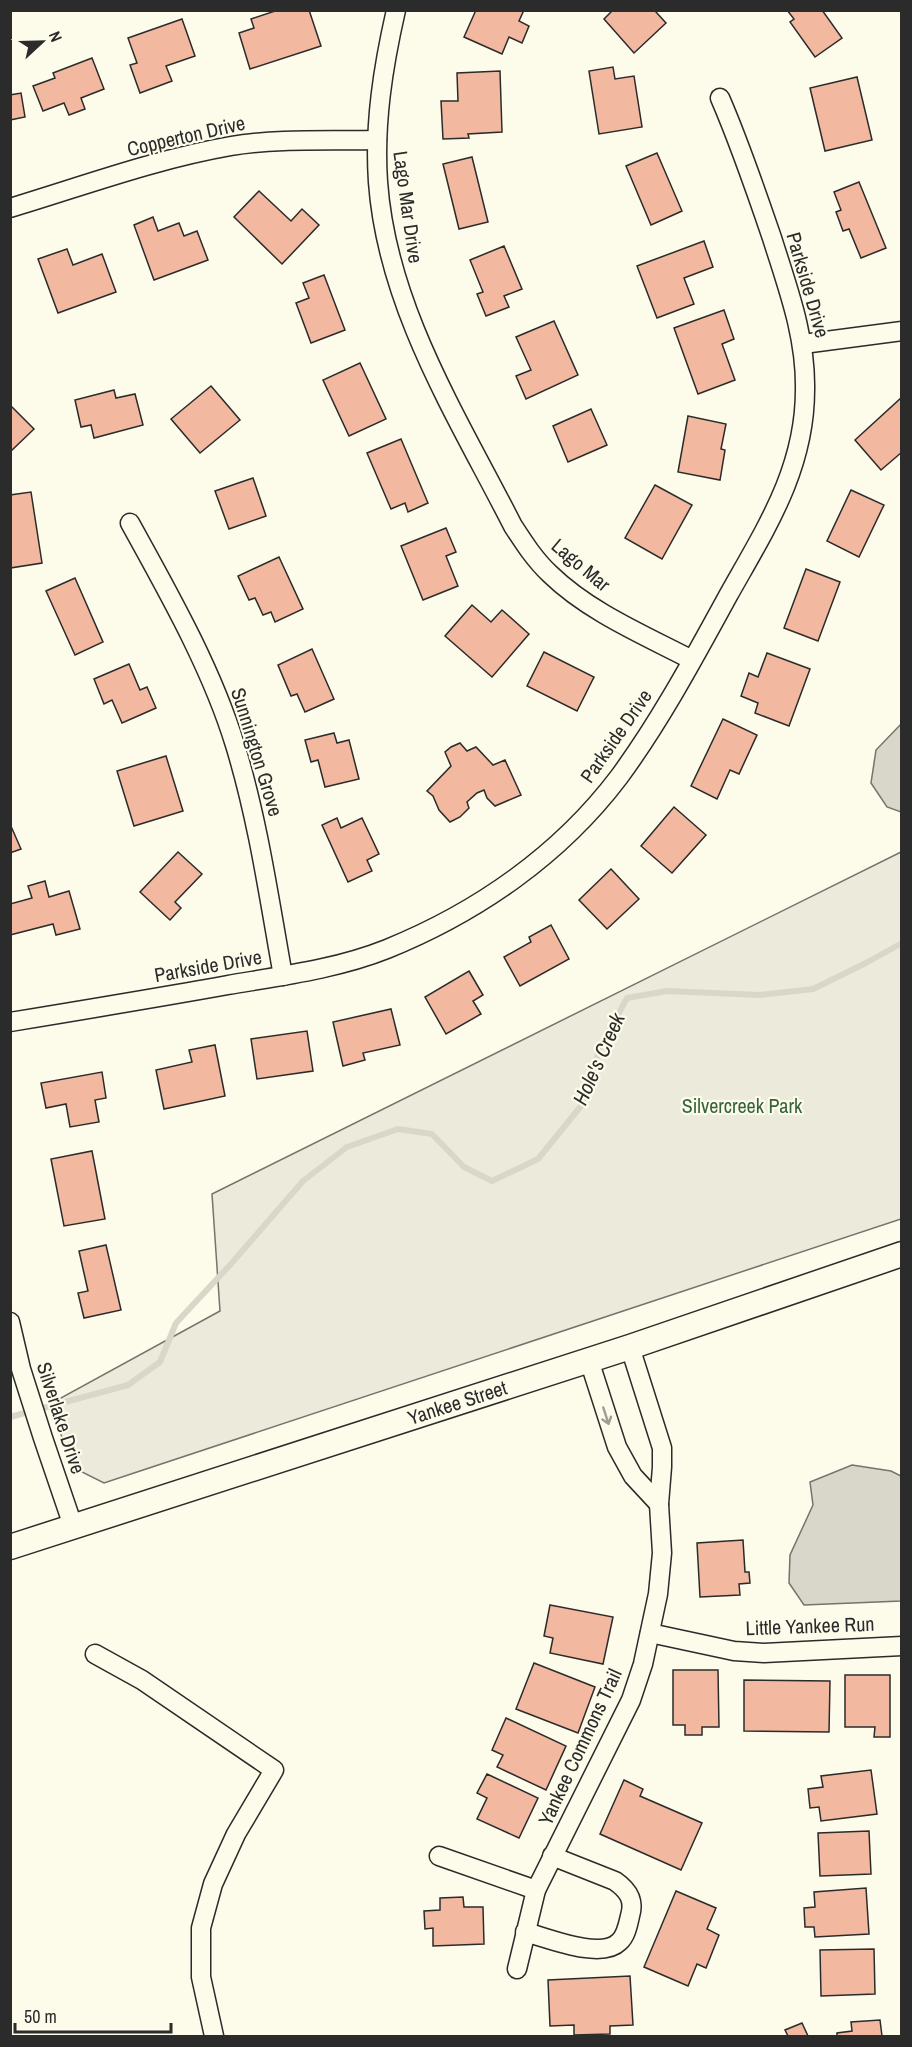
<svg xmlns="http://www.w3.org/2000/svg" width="912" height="2047" font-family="'Archivo Narrow',sans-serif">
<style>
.green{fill:#ecebdb;stroke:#74746e;stroke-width:1.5}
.water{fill:#d8d7c9;stroke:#74746e;stroke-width:1.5}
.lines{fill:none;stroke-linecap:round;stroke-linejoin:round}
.stream{stroke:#d8d7c9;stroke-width:6}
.building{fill:#f2b8a0;stroke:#2b2b2b;stroke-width:1.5}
.minor-casing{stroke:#2b2b2b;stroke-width:21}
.tertiary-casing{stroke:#2b2b2b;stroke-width:27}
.minor{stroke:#fdfbea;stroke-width:18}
.tertiary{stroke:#fdfbea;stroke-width:24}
.oneway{stroke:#9e9d94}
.labels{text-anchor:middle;stroke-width:4.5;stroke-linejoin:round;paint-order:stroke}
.street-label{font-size:20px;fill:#2b2b2b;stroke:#fdfbea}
.park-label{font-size:20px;fill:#34623c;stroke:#fdfbea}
.water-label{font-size:21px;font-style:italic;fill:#2b2b2b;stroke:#fdfbea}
</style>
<rect width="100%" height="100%" fill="#fdfbea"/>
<path class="green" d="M901 852V1219L137 1472 104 1483 76 1469 48 1405 220 1311 212 1194Z"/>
<g class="water">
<path d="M901 724V812L887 807 871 783 876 750Z"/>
<path d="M852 1465 891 1471 901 1476V1601L804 1605 789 1583 790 1555 813 1505 810 1482Z"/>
</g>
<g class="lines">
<path class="stream" d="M10 1417 128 1385 160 1362 176 1323 230 1265 303 1181 347 1147 398 1129 432 1134 464 1167 492 1181 538 1159 581 1106 600 1048 627 998 667 991 760 995 813 989 866 963 902 943"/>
</g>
<g class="building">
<path d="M278 10H309L321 46 250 69 239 33 254 28 251 19Z"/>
<path d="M476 10H524L519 21 529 26 522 43 509 37 502 54 464 37Z"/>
<path d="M613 10H658L656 12 666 23 634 53 604 19Z"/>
<path d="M787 10H822L842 38 815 57 790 22 794 19Z"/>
<path d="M182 19 195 56 166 66 172 81 140 93 130 65 137 63 128 38Z"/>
<path d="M92 58 104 89 81 98 85 109 69 115 64 103 43 111 33 86 55 78 53 73Z"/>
<path d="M613 67 615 79 634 76 642 127 599 134 589 71Z"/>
<path d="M500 71 502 132 468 134 469 138 443 139 441 101H458L457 73Z"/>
<path d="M857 77 872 140 825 151 810 88Z"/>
<path d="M21 93 25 117 10 120V95Z"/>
<path d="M657 153 682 211 651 225 626 166Z"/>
<path d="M472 157 488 222 459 229 443 164Z"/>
<path d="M859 182 886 248 861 258 849 229 843 231 836 212 841 210 834 192Z"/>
<path d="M259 191 291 221 302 209 319 225 282 264 234 217Z"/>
<path d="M153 217 158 231 179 223 184 236 197 231 208 260 154 280 134 225Z"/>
<path d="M704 241 713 267 684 278 694 304 657 318 637 266Z"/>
<path d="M504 246 522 289 504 296 509 307 486 316 477 294 483 292 470 260Z"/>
<path d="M67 249 73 265 102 254 116 292 58 313 38 259Z"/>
<path d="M324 275 345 330 311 343 296 303 309 298 303 283Z"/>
<path d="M724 310 734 339 722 344 735 380 698 394 674 328Z"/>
<path d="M554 321 578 375 526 399 516 376 531 370 516 337Z"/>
<path d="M360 363 386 419 349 436 323 380Z"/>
<path d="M211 386 240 420 200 453 171 419Z"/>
<path d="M114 390 116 398 135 394 143 425 94 438 91 425 81 427 75 400Z"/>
<path d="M901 398 902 452 881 470 855 440Z"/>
<path d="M10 405 34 429 10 452Z"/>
<path d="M591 409 607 445 568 462 553 426Z"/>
<path d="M688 416 726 424 721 449 725 450 720 480 678 472Z"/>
<path d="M401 439 428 503 408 512 405 503 391 509 367 453Z"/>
<path d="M253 478 266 516 229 529 215 491Z"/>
<path d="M655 485 692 505 662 559 625 538Z"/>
<path d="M851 490 884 505 859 557 827 541Z"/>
<path d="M31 492 42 563 10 568V495Z"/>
<path d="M446 528 456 552 446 556 458 586 423 600 401 546Z"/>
<path d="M279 557 303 609 275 622 271 612 263 615 255 598 249 600 238 576Z"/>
<path d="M806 569 840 582 818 641 784 628Z"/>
<path d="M75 578 103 642 75 655 46 591Z"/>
<path d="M472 605 491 622 502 610 529 634 492 677 445 636Z"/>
<path d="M312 649 334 699 305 712 297 694 291 696 278 665Z"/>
<path d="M544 652 594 677 577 711 527 686Z"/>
<path d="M767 653 810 669 789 726 755 713 758 703 741 696 749 673 758 677Z"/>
<path d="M129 664 140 690 147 687 156 708 122 723 112 700 104 704 94 679Z"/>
<path d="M723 719 757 735 739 774 730 770 717 799 691 786Z"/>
<path d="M334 733 337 743 349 740 359 779 325 787 318 760 311 762 305 740Z"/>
<path d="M460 743 467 751 476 747 493 765 505 760 521 795 495 806 487 798 484 790 477 793 467 802 469 808 460 817 450 822 439 810 433 796 427 791 451 766 445 752 451 747Z"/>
<path d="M166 756 183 811 134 826 117 771Z"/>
<path d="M674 807 706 835 672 873 641 846Z"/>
<path d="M337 818 341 828 362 818 379 854 367 860 372 871 348 882 322 825Z"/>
<path d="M10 824 21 849 10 853Z"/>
<path d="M178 852 202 874 175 902 181 908 170 920 140 892Z"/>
<path d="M611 869 639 899 607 929 579 900Z"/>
<path d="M45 881 49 897 69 891 80 929 56 935 53 924 10 935V904L32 898 28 886Z"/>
<path d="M551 925 569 959 520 986 504 957 531 942 529 937Z"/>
<path d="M469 971 483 995 473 1001 481 1014 446 1034 425 997Z"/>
<path d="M391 1009 400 1045 363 1053 365 1060 343 1066 333 1022Z"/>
<path d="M307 1031 313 1071 257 1079 251 1039Z"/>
<path d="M215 1045 225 1096 164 1109 156 1070 192 1062 189 1050Z"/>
<path d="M102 1072 106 1098 95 1100 99 1122 70 1127 66 1104 46 1108 41 1083Z"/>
<path d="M92 1151 105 1219 64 1226 51 1159Z"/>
<path d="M106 1245 121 1310 84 1318 78 1293 88 1291 79 1251Z"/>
<path d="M743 1540 745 1572H749L750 1583 739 1584 740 1595 700 1597 697 1543Z"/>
<path d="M550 1605 613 1617 603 1664 550 1653 553 1638 544 1636Z"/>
<path d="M534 1663 595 1687 578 1733 516 1709Z"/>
<path d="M673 1670H718L719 1727H702V1735H685V1725H673Z"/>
<path d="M845 1675H890V1737H874L875 1727H845Z"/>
<path d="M744 1680 830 1681 829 1732 744 1731Z"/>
<path d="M506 1718 566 1746 546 1790 497 1767 503 1755 492 1750Z"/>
<path d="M871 1770 877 1814 821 1821 819 1807 810 1808 808 1789 823 1787 821 1776Z"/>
<path d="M487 1774 538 1798 519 1838 477 1819 487 1798 477 1793Z"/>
<path d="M624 1780 643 1789 640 1796 702 1823 681 1870 600 1834Z"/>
<path d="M869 1831 871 1874 820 1876 818 1833Z"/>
<path d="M866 1888 869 1934 815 1937 814 1927H805L804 1908 815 1907 814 1892Z"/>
<path d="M676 1891 716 1908 707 1929 719 1935 706 1968 697 1964 688 1986 644 1967Z"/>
<path d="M463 1897 464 1907H483L484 1944 433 1946V1928L425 1929 424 1911 440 1910V1898Z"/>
<path d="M874 1949 875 1994 821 1996 820 1950Z"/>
<path d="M630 1976 633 2025 610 2026V2034L574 2035V2025L550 2026 548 1980Z"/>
<path d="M880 2020 882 2036H837V2033L852 2031 851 2022Z"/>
<path d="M802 2023 808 2036H788L785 2030Z"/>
</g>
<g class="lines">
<g class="minor-casing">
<g id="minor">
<path d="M396 10C383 67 374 124 378 182 387 307 457 416 513 526 524 543 535 560 550 574 589 612 644 635 692 660"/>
<path d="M10 208C83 186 156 159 231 146 278 138 329 141 377 140"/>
<path d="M803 344 902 331"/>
<path d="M130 523C168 592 212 669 235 745 258 820 269 898 283 976"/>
<path d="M10 1022C83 1010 156 998 228 985 281 976 337 969 387 949 478 912 560 855 619 777 661 720 695 656 729 594 766 528 805 469 805 390 806 336 788 289 772 238 756 191 740 144 720 98"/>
<path d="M10 1322 21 1369 43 1438 73 1526"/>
<path d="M589 1360 617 1447 633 1476 659 1504"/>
<path d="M650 1633 734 1651 764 1653 902 1646"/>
<path d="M95 1654 142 1680 274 1770 236 1834 213 1884 201 1928V1977L214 2036"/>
<path d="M439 1856 536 1890"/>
<path d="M525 1932C548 1938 601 1960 619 1942 626 1936 628 1925 630 1916 635 1900 628 1890 615 1881L552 1856"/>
<path d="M517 1969 536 1890 631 1700 643 1664 658 1594 662 1553 659 1504 662 1467V1448L630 1347"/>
</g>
</g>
<g class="tertiary-casing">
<g id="tertiary">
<path id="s1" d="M10 1547 630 1347 902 1254"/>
</g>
</g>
<use href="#minor" class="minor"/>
<use href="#tertiary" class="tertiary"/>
</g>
<defs><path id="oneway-shaft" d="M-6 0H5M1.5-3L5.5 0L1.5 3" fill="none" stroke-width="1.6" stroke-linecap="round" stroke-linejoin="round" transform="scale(1.5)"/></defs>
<use class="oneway" href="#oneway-shaft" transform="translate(606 1416) rotate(72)"/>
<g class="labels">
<g class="street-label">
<text transform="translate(186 136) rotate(-13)" y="7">Copperton Drive</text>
<text transform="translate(408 207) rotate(82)" y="7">Lago Mar Drive</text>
<text transform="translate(808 285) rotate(74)" y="7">Parkside Drive</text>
<text transform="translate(581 565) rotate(40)" y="7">Lago Mar</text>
<text transform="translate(616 736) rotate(-55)" y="7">Parkside Drive</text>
<text transform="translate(257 752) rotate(73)" y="7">Sunnington Grove</text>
<text transform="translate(208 966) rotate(-10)" y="7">Parkside Drive</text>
<text dy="7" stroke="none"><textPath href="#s1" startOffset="470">Yankee Street</textPath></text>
<text transform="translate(61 1418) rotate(72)" y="7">Silverlake Drive</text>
<text transform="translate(810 1626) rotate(-2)" y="7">Little Yankee Run</text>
<text transform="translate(580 1747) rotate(-65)" y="7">Yankee Commons Trail</text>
</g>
<g class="park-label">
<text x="742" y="1113">Silvercreek Park</text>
</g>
<g class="water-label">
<text transform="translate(599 1059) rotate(-66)" y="7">Hole's Creek</text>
</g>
</g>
<rect width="912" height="2047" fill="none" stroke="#2b2b2b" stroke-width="24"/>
<g transform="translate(42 42) rotate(68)" stroke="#fdfbea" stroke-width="4.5" paint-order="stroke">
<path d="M0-4.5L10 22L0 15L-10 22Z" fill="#2b2b2b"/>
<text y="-9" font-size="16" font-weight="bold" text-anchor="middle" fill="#2b2b2b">N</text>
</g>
<path d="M15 2023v9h156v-9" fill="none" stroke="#2b2b2b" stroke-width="3"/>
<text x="24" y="2023" font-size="18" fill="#2b2b2b" stroke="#fdfbea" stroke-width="4.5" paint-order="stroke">50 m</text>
</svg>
